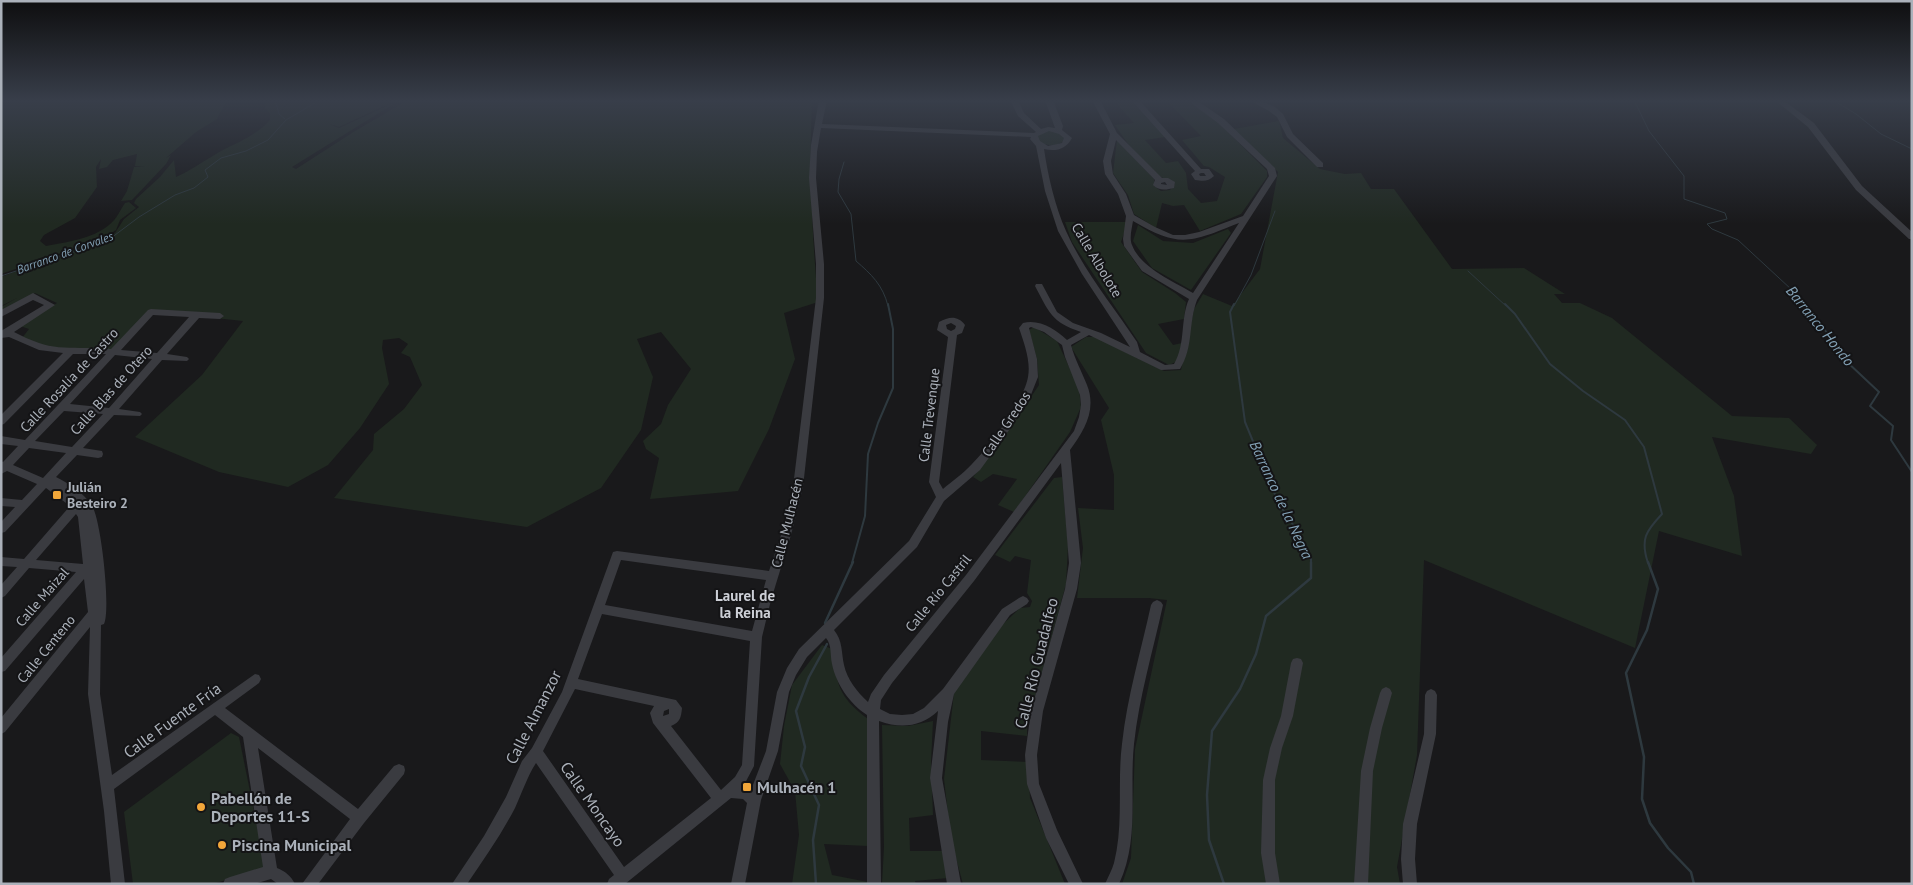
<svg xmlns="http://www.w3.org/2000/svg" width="1913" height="885" font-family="'PT Sans',sans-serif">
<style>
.green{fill:#202921}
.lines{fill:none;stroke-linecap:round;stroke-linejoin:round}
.stream-far2{stroke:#2e393f;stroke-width:1}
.stream-far1{stroke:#2e393f;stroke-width:2}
.stream{stroke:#2e393f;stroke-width:2.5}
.minor{fill:#3a3b40;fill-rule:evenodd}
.poi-dot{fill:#f2a73a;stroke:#141416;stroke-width:2}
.labels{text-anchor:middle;stroke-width:4;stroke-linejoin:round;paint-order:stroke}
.far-water-label{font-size:12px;font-style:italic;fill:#83a1b5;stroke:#141416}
.street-label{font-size:14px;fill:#abb1ba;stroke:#141416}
.poi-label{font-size:14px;font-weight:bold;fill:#abb1ba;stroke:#141416;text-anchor:start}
.water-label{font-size:15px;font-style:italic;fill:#83a1b5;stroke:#141416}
.neighbourhood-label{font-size:15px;font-weight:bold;fill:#cccfd6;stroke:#141416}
.near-street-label{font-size:16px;fill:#abb1ba;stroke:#141416}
.near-poi-label{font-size:16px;font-weight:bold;fill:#abb1ba;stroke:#141416;text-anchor:start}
</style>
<rect width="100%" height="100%" fill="#19191b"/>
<g class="green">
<path d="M1 100H229L224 105 217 119 196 132 166 158 171 155 166 164 132 200 121 201 127 191 134 167 145 166H135L137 154 113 160 107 167 99 169 101 159 96 167 97 187 75 218 44 235 40 241 46 246C67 242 92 239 109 225 117 219 120 210 125 203L129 202 136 208 120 220 116 230 105 237 115 233 124 219 139 207 134 203 136 199 160 177 174 160 176 177C192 170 205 160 221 151 238 142 257 135 270 120V113L265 108V100H289L282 110 291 100H397L339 127 329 124 339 128 400 100 292 167 296 169 355 131 408 100H812C809 168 812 235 818 302L784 313 795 359 769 429 738 491 650 499 659 458 646 449 643 441 661 424 668 405 691 369 661 332 637 339 653 377 641 430 601 488 527 527 334 498 373 450 374 434 404 409 422 385 410 357 401 353 408 344 399 338 383 340 382 348 389 384 360 428 328 465 288 487 219 472 135 437 202 375 243 321 150 311 111 350C88 347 63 352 40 346 34 344 28 340 22 338L29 329 20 326 57 303 35 293 1 312V307L17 298 1 306V277L99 240 1 274Z"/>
<path d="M1116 100H1130L1165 137 1145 140 1166 163 1178 161 1186 173 1188 189 1201 203 1217 201 1225 177 1209 167 1204 166 1182 140 1201 136 1166 100H1187L1216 120 1267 171V177L1241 214 1200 231 1184 205 1173 206 1162 203 1156 228 1134 214 1128 195 1113 173 1117 140 1154 179V186L1161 191 1170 190 1175 184C1170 179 1167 180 1161 177 1146 169 1124 139 1115 125L1134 123 1117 104Z"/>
<path d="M1279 121 1283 138 1320 169 1345 174 1361 173 1371 189H1394L1452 269 1524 268 1565 294H1554L1562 303H1580L1612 318 1732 416 1789 418 1817 445 1811 454 1712 437 1734 496 1742 556 1659 531 1635 648 1424 560 1417 755 1397 867 1400 884H1122L1131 858 1135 749 1167 600 1149 598H1077L1083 548 1078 508 1114 510V475L1101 420 1109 408 1071 347 1086 337H1095L1164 371 1181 370 1194 309 1203 294 1232 306 1260 269 1278 172 1234 129Z"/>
<path d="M1046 131H1052L1063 135 1065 139 1063 142 1053 146 1040 143 1037 136Z"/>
<path d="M1065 222H1128L1121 242 1142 272 1175 293 1186 302 1184 319 1158 324 1173 345 1182 343 1178 361 1169 365 1146 353 1072 242Z"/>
<path d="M1138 225 1163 241 1193 243 1228 229 1231 233 1191 290 1152 268 1133 241Z"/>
<path d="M1034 327 1057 341 1079 388 1081 407 1070 432 1014 512 998 505 1017 479 993 474 981 482 973 477 1002 440 1039 385 1037 359 1029 330Z"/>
<path d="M1062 477 1068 546 1066 584 1027 727V736L981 731V760L1028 762 1030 798 1065 884H963L951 840 944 779 954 693 1001 626 1020 608 1030 607 1032 601 1027 593 1031 560 1015 556 1010 562 995 555 1054 478Z"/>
<path d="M822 645 832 649C837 684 838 697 868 719V846L824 844 832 875 868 882 867 884H792L799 835 795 791 780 764 784 726 792 685Z"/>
<path d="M933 721 931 763 933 815 909 818 910 851H942L948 878 915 881 916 884H882L884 847 882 725 908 726Z"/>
<path d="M231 733 239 737 265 865 261 870 212 884H133L124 812Z"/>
</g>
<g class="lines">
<g class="stream-far2">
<path d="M275 100 279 114 285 119"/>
<path d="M1634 100 1649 131 1684 176V199L1725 213 1727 219 1707 224 1712 229 1738 240 1792 290 1805 306"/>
<path d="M1833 100 1856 114 1881 134 1912 149"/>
<path d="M844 162 839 179 838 192 851 214 856 261C871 274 883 285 888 306"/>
<path d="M1468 271 1506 306"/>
<path d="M1 276 107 241 139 217 175 195 194 188 208 177 205 170 221 158 246 151 268 140 286 120 320 100"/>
<path d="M1234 306 1251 275 1275 211"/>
</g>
<g class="stream-far1">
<path d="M1234 304 1230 312 1245 422 1279 504 1296 529 1311 558V563"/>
<path d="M1505 304 1515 314 1550 364 1583 391 1625 420 1644 447 1662 514C1646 531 1640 539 1648 563"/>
<path d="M1804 304 1832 339 1846 361 1879 392 1870 406 1893 426 1891 440 1912 472"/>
<path d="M852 563 865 516 868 454 878 423 893 388V329L888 304"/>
</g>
<g class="stream">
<path d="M1648 562 1658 589 1647 630 1626 673 1644 757 1642 799 1650 823 1668 848 1691 872 1694 884"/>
<path d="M825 623 853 562"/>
<path d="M816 884 813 840 819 805 801 766 805 747 796 711 809 677 827 644"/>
<path d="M1224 884 1209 840 1207 795 1212 731 1240 689 1256 654 1266 616 1311 578V562"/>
</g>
<g class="minor">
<path d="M819 100H827L822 124 1034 133 1036 132 1018 116 1010 100H1018L1024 113 1041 129 1048 127 1055 128 1045 100H1053L1063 126 1062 130 1072 138C1066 149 1056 152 1044 149 1048 176 1055 206 1066 231 1084 271 1113 306 1137 342L1140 352 1165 365 1174 364C1186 344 1180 319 1189 299L1142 271 1124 246 1123 239 1126 216 1118 194 1105 174 1103 161 1110 134 1092 100H1100L1117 133 1162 178H1168L1175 182 1174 188C1166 190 1159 191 1153 185L1155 180 1116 140 1111 161 1113 174 1126 194 1134 215 1155 227 1173 235H1185L1199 232 1243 216 1269 176 1267 169 1218 123 1187 100H1196L1224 119 1275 168 1277 176 1197 300C1188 324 1194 346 1180 369L1161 370 1089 335 1071 345C1075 360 1082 372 1087 385 1097 410 1084 431 1070 450L1081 563 1077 589 1043 711 1037 755 1039 784 1057 830 1083 884H1069L1046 838 1027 784 1025 755 1031 711 1065 589 1069 563 1061 463 974 581 892 683 881 700 880 709 890 714 902 715 913 714 924 708 943 689 1002 609 1019 598 1023 596 1027 598 1029 601 1027 604 1010 615 954 694 948 722 942 778 961 884H947L930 778 938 711C921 727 901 729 879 721L881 884H867V715C850 704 836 684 832 664 830 655 832 645 826 638L807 657 796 675 789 692 778 751 761 800 745 884H731L747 803 743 799 731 798 625 884H607L609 879 614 875 536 763C527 777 522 793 515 808 501 835 484 859 467 884H452L484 836 506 797 522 761 532 748 562 692 613 552 617 551 769 571 781 535 793 487 816 298V264L809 178 811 145ZM821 128 1031 137 1030 139 1036 146 1045 191 1058 231 1082 274 1130 347 1101 333 1073 323 1057 312 1042 284H1036L1035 286C1049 312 1051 322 1081 332L1067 340C1055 329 1040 319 1023 323L1019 328C1024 343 1031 361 1028 377 1024 401 989 447 972 464 963 474 952 481 943 489L939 482 957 335 962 333 965 325C957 315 949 317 939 322L937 330 948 337 929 482 936 497 909 541 799 649 787 668 777 692 766 751 751 790 743 787 754 766 762 637 771 600 791 535 803 487 824 298V264L816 178 817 152ZM1049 131 1059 134 1064 138 1062 143 1048 146 1040 141 1038 136ZM1165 182 1167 185 1161 184V183ZM1133 221C1180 249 1191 242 1239 223L1193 293C1174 282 1140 267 1132 245 1129 238 1132 228 1133 221ZM951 323 956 326 955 329 951 331 947 329 946 325ZM1031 327 1044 332 1062 345 1065 357 1080 395 1081 405 1079 417 1074 431 966 575 884 675 871 694 868 702C857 692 847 679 844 665 841 652 843 641 834 630L917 547 944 501 980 470 1012 426 1030 397 1038 377 1037 359 1029 328ZM621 560 766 580 752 631 605 605ZM602 614 750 641 742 765 735 777 721 790 671 726C680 722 681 718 682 708L676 700 578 679ZM575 689 654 706 650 713 653 723 711 798 624 867 543 751ZM669 709V714L663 716 664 711Z"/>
<path d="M1131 100H1139L1201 169H1209L1214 176C1208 182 1203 181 1195 180L1191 174 1195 171ZM1201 173H1204L1206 176H1200L1199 174Z"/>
<path d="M1249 100H1259L1275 107 1283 114 1293 134 1323 163V167H1317L1287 137 1277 117 1269 111Z"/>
<path d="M1775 100H1783L1814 123 1862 186 1912 232V239H1909L1856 190 1808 127Z"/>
<path d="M33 293 55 305 14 332C22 336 30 340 39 343 61 351 88 346 111 349L148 310 151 309 220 313 224 316 220 319 199 318 167 354 187 357 189 359 187 361 162 360 119 409 140 412 142 414 140 416 114 415 83 448 102 451 103 454 102 457 98 458 77 455 56 477C70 484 84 493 92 506 101 519 111 610 104 624L101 625 100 694 112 775 255 674 259 675 261 679 259 683 225 708 358 809 394 766 399 764 404 766 405 770 404 774 364 823 318 884H302L350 819 258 748 277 868C285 871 291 876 295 884H278L271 879 254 884H223L225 879 230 877 263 867 243 737 215 715 114 789 125 884H111L104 811 88 694 90 627 5 732 1 734V718L88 612 84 579 5 671 1 672V658L76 572 29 568 5 596 1 598V585L17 567 1 566V557L24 559 70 506 46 488 5 532 1 533V522L15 507 1 506V498L22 500 37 484 7 471 1 474V461L3 462 18 446 1 444V436L25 440 106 354H73L4 424 1 425V415L63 353 39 350 9 337 1 338V331L44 305 33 300 1 317V310ZM153 315 189 317 157 353 121 350ZM115 355 152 359 109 408 70 404ZM64 411 103 414 72 447 35 441ZM29 448 66 453 43 478 13 465ZM76 514 78 517 83 564 36 560Z"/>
<path d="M1157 600 1161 602 1163 605C1153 651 1139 697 1134 744 1129 791 1140 839 1119 884H1105C1108 877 1112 870 1114 863 1124 824 1117 783 1122 744 1127 697 1141 651 1151 605L1153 602Z"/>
<path d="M1297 658 1301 659 1303 663 1293 716 1282 748 1275 780V853L1280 884H1266L1261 853 1263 780 1270 748 1281 716 1291 663 1293 659Z"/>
<path d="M1386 687 1390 689 1392 693 1382 728 1373 771 1368 884H1354L1361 771 1370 728 1380 693 1382 689Z"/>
<path d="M1431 689 1435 691 1437 695 1436 734 1417 824 1415 859 1417 884H1403L1401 859 1403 824 1424 734 1425 695 1427 691Z"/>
</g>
</g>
<linearGradient id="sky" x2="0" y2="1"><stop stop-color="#0e0e0f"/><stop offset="0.45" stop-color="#383e4a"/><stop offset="1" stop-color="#383e4a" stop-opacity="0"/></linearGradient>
<rect width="1913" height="224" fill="url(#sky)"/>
<g class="poi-dot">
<rect x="52" y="490" width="10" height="10" rx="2.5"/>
<rect x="742" y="782" width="10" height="10" rx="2.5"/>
<circle cx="201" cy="807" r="5"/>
<circle cx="222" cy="845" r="5"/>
</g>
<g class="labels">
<g class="far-water-label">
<text transform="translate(65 253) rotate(-20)" y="4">Barranco de Corvales</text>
</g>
<g class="street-label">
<text transform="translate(1097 260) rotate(59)" y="5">Calle Albolote</text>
<text transform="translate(69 380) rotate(-47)" y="5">Calle Rosalía de Castro</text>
<text transform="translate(111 390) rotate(-48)" y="5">Calle Blas de Otero</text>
<text transform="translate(929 415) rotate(-83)" y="5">Calle Trevenque</text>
<text transform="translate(1006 424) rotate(-56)" y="5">Calle Gredos</text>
<text transform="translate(787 523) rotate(-76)" y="5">Calle Mulhacén</text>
<text transform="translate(938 593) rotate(-51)" y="5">Calle Río Castril</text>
<text transform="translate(42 597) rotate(-49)" y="5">Calle Maizal</text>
<text transform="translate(46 649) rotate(-51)" y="5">Calle Centeno</text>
</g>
<g class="poi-label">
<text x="67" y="492">Julián<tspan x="67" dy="16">Besteiro 2</tspan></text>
</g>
<g class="water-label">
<text transform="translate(1820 326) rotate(51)" y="5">Barranco Hondo</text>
<text transform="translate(1281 500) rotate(65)" y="5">Barranco de la Negra</text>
</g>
<g class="neighbourhood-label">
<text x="745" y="601">Laurel de<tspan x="745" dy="17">la Reina</tspan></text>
</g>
<g class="near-street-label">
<text transform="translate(1036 663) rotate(-76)" y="6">Calle Río Guadalfeo</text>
<text transform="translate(533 717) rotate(-63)" y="6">Calle Almanzor</text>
<text transform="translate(172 720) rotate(-36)" y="6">Calle Fuente Fría</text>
<text transform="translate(593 804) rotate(55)" y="6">Calle Moncayo</text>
</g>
<g class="near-poi-label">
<text x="757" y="793">Mulhacén 1</text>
<text x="211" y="804">Pabellón de<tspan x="211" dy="18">Deportes 11-S</tspan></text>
<text x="232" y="851">Piscina Municipal</text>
</g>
</g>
<rect width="1913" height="885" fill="none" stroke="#abb1ba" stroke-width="5"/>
</svg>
